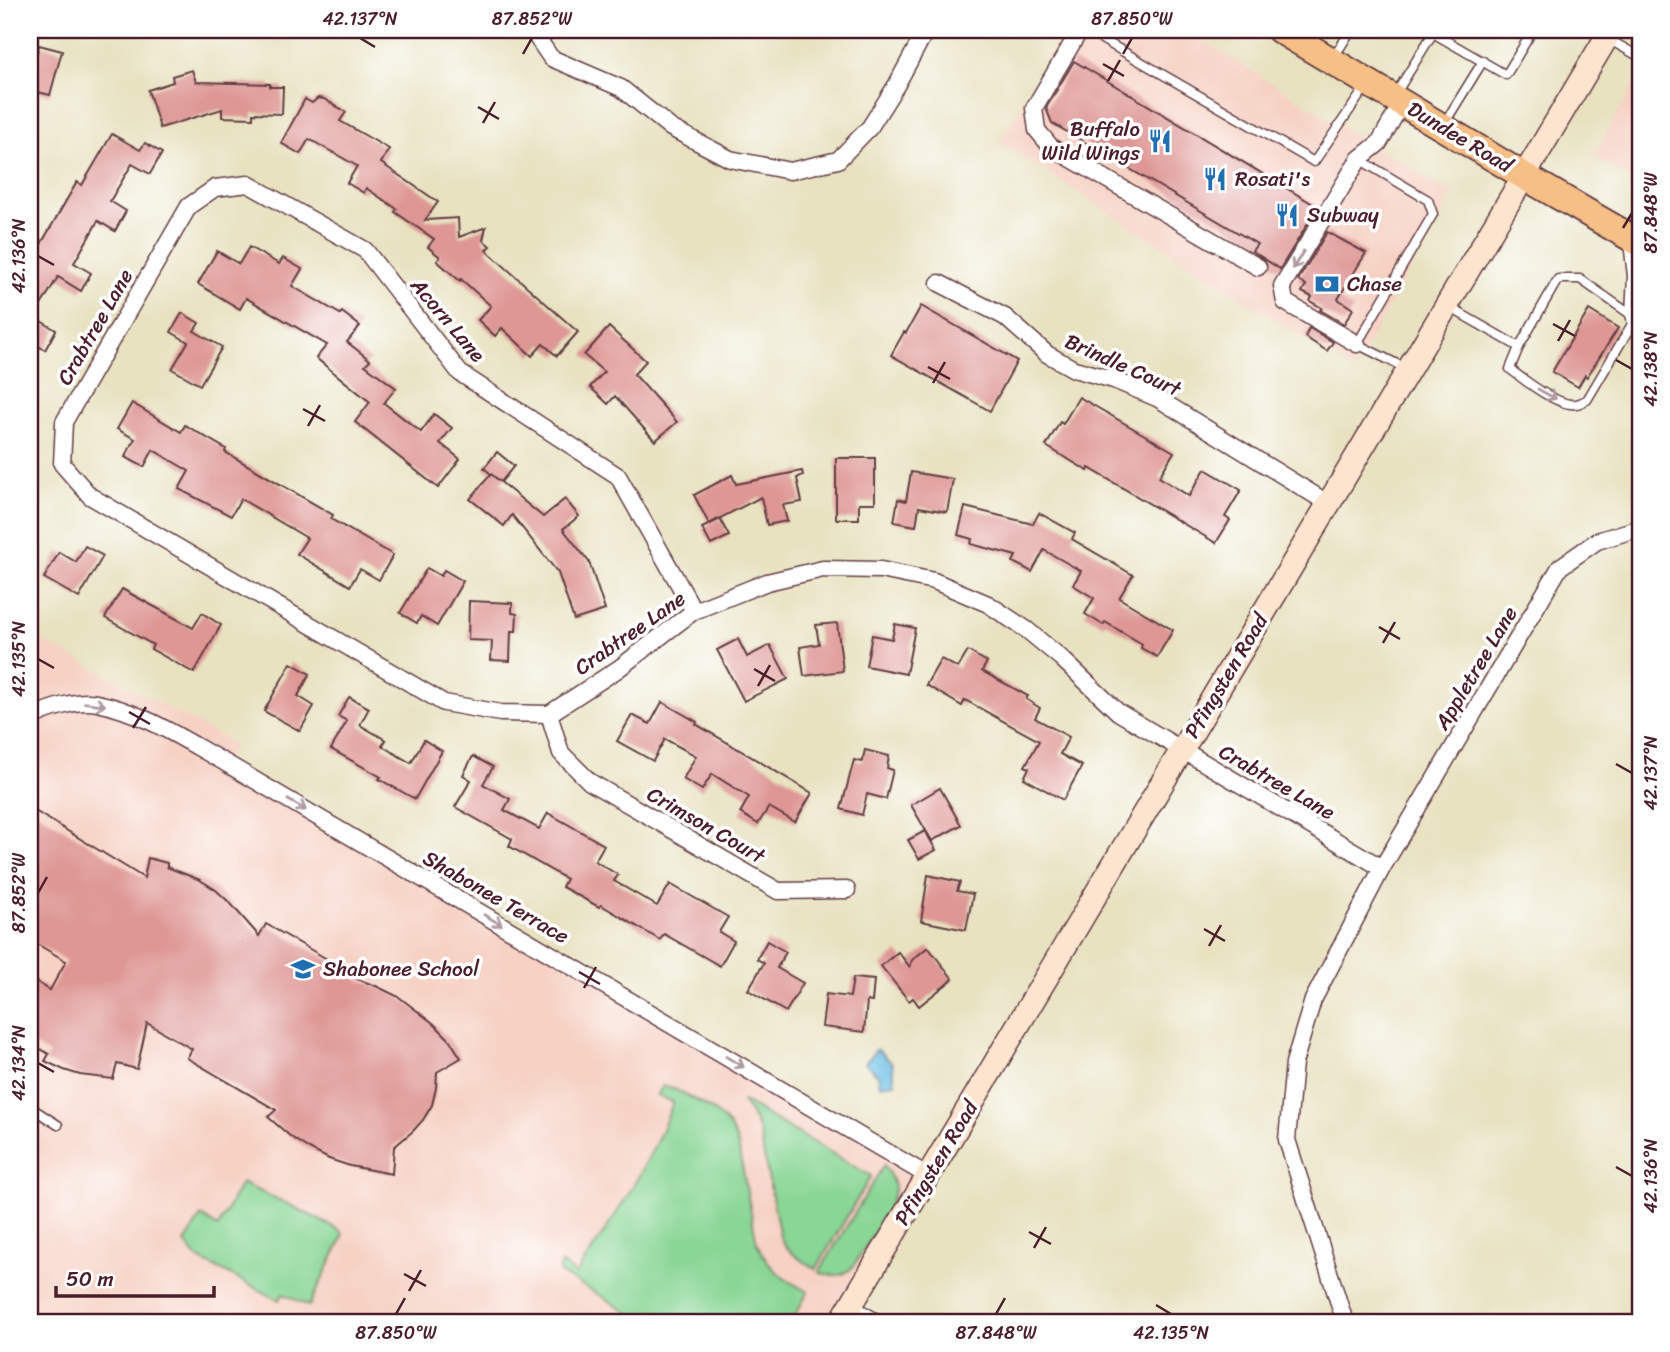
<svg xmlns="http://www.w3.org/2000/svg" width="1670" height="1352" font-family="Sriracha,sans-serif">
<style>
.built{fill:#f6d2c4}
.green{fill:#89d695;stroke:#6a7a60;stroke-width:2}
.water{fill:#66bde3;stroke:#586e87;stroke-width:2}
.building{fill:#de9794}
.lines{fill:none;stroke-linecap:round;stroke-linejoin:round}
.lane-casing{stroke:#623c42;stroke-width:11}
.street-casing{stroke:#623c42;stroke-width:19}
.secondary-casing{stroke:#623c42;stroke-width:26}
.primary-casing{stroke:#623c42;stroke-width:30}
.lane{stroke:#fff;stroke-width:8}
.street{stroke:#fff;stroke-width:16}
.secondary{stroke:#fbe5cf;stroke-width:23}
.primary{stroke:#f5bf86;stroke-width:26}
.oneway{stroke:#ae9aa0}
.ticks{fill:none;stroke:#4a1f2b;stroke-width:2.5}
.labels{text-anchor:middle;stroke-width:7;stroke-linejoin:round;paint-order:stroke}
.poi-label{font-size:21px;fill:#4a1f2b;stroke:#fff;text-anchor:start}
.street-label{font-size:21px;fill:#4a1f2b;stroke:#fff}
.neatline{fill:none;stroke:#4a1f2b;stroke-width:2.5}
.ticks-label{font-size:18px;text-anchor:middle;fill:#4a1f2b}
</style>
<rect width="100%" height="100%" fill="#fff"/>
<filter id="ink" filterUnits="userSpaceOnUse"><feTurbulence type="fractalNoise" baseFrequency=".0143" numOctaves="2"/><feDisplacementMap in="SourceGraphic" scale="14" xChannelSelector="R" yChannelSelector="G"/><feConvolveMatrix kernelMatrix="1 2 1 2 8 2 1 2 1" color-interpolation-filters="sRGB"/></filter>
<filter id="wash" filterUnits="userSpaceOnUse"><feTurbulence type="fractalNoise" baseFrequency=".00686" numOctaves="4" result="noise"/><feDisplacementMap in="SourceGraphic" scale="28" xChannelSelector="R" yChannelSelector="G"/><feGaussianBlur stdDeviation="1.57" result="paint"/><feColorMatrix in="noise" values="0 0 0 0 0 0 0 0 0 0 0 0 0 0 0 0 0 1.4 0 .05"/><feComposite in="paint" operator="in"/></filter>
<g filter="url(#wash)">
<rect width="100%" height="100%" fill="#e8e2c1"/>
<g class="built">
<path d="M1064 30H1185L1453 194 1353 370 1000 142Z"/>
<path d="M1640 74V185L1593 157Z"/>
<path d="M30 634 235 744 225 762 928 1176 841 1322H30Z"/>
</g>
<g class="green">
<path d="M663 1086 670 1087C697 1101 730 1113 738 1145L757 1244 767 1261 774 1269 785 1279 808 1292 791 1322H643L603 1297 560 1273 559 1269 561 1263 576 1274C613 1220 651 1164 673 1102L657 1095Z"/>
<path d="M743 1101 871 1176 816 1269C801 1260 788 1253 780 1237L759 1130 750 1112 742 1102Z"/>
<path d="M884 1165C888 1171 892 1179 894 1186 896 1203 866 1246 856 1262 847 1277 834 1278 819 1272Z"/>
<path d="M241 1183 288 1204 341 1231 343 1235 342 1239 309 1306 283 1294 279 1300 197 1258 185 1243 201 1216 218 1227Z"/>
</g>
<path class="water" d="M877 1049 892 1063 895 1083 880 1085 878 1075 865 1063Z"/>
<g id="blocks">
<g class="building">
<path d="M39 45 62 51 50 95 30 90V50L37 52Z"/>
<path d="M1074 61 1318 207 1280 269 1252 251 1257 244 1052 123 1046 108Z"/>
<path d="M192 70 196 82 270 84V87H283L282 114 253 113V118L222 117V109L160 128 148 90 173 82 172 76Z"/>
<path d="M318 98 324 99 346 112 340 121 389 149 381 163 438 202 425 220 458 218 459 237 486 227 483 240 490 246 486 250 578 332 557 356 543 344 532 356 502 328 495 336 478 320 491 306 461 279 460 281 437 261 440 257 428 247 434 239 395 212 397 209 366 188 364 193 347 183 357 166 309 139 300 154 281 143 305 99 312 103Z"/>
<path d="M112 134 140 150 145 143 162 153 150 174 132 164 110 201 126 211 115 231 98 221 74 263 91 273 81 291 58 277 34 317 56 330 45 350 30 341V263L77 182 82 185Z"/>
<path d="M1327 232 1366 253 1338 299 1353 309 1344 324 1320 310 1322 308 1310 301 1312 297 1302 292 1306 285 1298 280Z"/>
<path d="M249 247 279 264 283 258 302 269 292 286 340 314 342 312 360 326 347 342 370 360 365 365 396 388 384 403 421 432 434 414 452 428 440 443 460 459 438 488 355 422 370 402 316 358 327 345 246 298 240 309 198 284 217 251 239 264Z"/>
<path d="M921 306 1017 361 990 411 891 355 904 332 906 333Z"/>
<path d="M1589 310 1618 328 1587 377 1585 375 1578 387 1552 372Z"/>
<path d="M182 313 199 323 194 331 222 347 200 385 172 369 188 342 171 332Z"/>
<path d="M609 327 646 361 634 374 677 422 655 441 615 396 608 404 590 387 604 372 584 355Z"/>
<path d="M1309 328 1333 342 1327 351 1305 337Z"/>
<path d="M1079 397 1174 452 1159 477 1189 496 1205 469 1241 490 1225 517 1230 520 1216 543 1089 468 1088 471 1046 446 1060 422 1063 424Z"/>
<path d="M132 403 181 432 185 425 226 449 225 452 333 515 331 519 393 555 379 580 360 569 350 586 297 554 307 538 241 499 231 516 179 489 189 471 153 450 144 467 125 457 135 439 117 429Z"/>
<path d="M497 452 514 466 501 482 491 474 543 517 565 499 579 516 563 529 589 562 605 610 574 620 558 573 512 515 504 526 470 499 491 474 484 468Z"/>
<path d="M836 458H875V503H859V519H836Z"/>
<path d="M802 471 803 475 797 478 802 502 783 505 787 521 767 525 761 497 709 524 694 495 732 475 736 484Z"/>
<path d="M911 472 953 479 947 512 919 507 916 526 894 522 898 499 906 501Z"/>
<path d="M965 507 1033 524 1039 513 1075 533 1072 539 1133 575 1119 598 1173 630 1157 657 1141 648 1142 644 1105 622 1103 625 1085 614 1094 598 1073 585 1081 571 1044 550 1032 572 1013 562 1016 556 971 544 972 539 958 535Z"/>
<path d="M720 519 729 536 711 545 702 528Z"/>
<path d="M85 546 103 556 79 598 44 578 59 552 76 562Z"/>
<path d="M427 568 441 576 444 570 463 581 437 626 421 616 417 623 400 613Z"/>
<path d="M122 589 193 628 202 613 221 625 194 673 151 649 153 645 105 618Z"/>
<path d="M469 601 512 603V613L517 614 516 631H511L510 661 491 660 492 641 468 640Z"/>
<path d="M837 623 843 671 804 676 800 647 819 644 816 625Z"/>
<path d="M895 624 915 628 906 674 866 666 872 635 892 639Z"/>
<path d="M738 639 747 657 770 645 788 679 744 701 717 650Z"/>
<path d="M968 651 987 662 982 671 1028 696 1026 699 1040 708 1035 718 1069 737 1060 754 1082 766 1063 800 1024 778 1029 768 1025 766 1039 741 965 700 962 706 926 685 941 659 958 668Z"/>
<path d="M291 663 310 674 298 696 314 706 300 731 264 711Z"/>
<path d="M349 697 369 708 360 725 386 740 382 746 411 763 424 740 442 751 415 799 379 779 381 777 331 749 347 721 338 716Z"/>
<path d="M662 702 697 722 696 724 812 793 795 822 769 807 758 824 740 813 749 797 712 774 702 790 683 779 696 756 665 739 653 761 617 741 632 715 650 724Z"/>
<path d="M865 750 889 756 887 768 893 770 886 799 867 794 862 815 841 809 854 760 862 762Z"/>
<path d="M473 756 493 767 483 784 510 799 504 810 539 829 548 813 604 845 595 861 618 875 614 881 657 906 670 884 728 917 719 932 734 941 720 966 664 934 660 940 601 905 599 907 562 887 566 879 509 846 512 839 455 807 471 780 463 775Z"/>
<path d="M940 788 961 825 932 841 911 805Z"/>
<path d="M35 811 144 878 148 858 167 863V867L200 880 216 890 231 904 259 936 266 924 341 967 338 972 376 986 399 997 433 1023 449 1039 461 1058 437 1072 436 1088 432 1105 423 1120 413 1131 394 1147 392 1174 350 1166 329 1159 309 1149 291 1137 268 1117 276 1110 187 1058 192 1049 147 1023 137 1069 117 1064 113 1079 80 1075 64 1070 45 1061 49 1054 30 1043V978L50 990 66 961 30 940V820Z"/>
<path d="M925 831 936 850 919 859 908 840Z"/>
<path d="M928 875 960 882 957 891 973 894 966 930 921 921Z"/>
<path d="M767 941 786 952 777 968 803 983 786 1012 748 990 764 963 757 959Z"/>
<path d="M928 947 953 979 919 1006 913 998 909 1001 881 966 898 952 910 967 912 960Z"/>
<path d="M853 978 874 980 872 1002 867 1001 864 1032 822 1027 826 994 850 997Z"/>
</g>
</g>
</g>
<g filter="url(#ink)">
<use href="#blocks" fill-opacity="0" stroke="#623c42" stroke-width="2"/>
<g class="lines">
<g class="lane-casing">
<g id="lane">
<path d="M1086 30 1314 162 1367 85"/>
<path d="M1592 30 1640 57"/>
<path d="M1334 57 1351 30"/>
<path d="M1395 95 1433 33 1506 75 1533 30"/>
<path d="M1444 124 1483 61"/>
<path d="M1640 140V146"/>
<path d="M1359 159 1428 200 1433 214 1357 344 1407 369"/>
<path d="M1449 307 1519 347 1558 279H1580L1630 314"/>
<path d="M1630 314 1640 308"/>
<path d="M1519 347 1510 369C1524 380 1558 407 1576 404 1580 404 1583 401 1587 400L1632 324 1630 314 1632 276 1628 242"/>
<path d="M30 1107 58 1125"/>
</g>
</g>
<g class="street-casing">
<g id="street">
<path d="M532 30 551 58 621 88 671 128 730 159 790 171 838 160 870 127 897 84 926 30"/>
<path d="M1080 30 1034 108 1037 130 1051 147 1258 267"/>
<path d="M939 283 1005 317 1047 354 1074 369 1114 380 1157 398 1329 504"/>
<path d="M1357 344 1285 302 1282 286 1359 159 1379 143 1402 103"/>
<path d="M694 611 618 476 460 373 365 250 248 184 215 188 189 206 64 422 62 464 90 496 444 703 501 713 549 714 618 669 694 611 767 582 823 569 881 570 934 581 988 604 1027 630 1061 658 1118 712 1382 868"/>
<path d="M549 714 561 753 590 782 778 891 847 890"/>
<path d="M30 718C47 709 78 699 97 703 143 712 184 740 224 762L928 1176"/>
<path d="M850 1307 876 1322"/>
<path d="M1345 1322 1287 1140 1294 1063 1313 1000 1382 868 1560 567 1597 541 1640 528"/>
</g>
</g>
<g class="secondary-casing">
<path id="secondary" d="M841 1322 1611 30"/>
</g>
<g class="primary-casing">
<path id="primary" d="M1280 30 1524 176 1640 243"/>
</g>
<use href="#lane" class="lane"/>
<use href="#street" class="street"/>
<use href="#secondary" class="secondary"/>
<use href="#primary" class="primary"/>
</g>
<defs><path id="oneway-shaft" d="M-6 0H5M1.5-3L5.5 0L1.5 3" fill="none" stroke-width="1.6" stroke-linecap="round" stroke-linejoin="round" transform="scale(1.75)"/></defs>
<g class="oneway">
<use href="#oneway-shaft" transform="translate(1298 260) rotate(121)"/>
<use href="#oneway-shaft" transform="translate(1547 394) rotate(29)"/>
<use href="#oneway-shaft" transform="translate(95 704) rotate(7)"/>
<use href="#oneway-shaft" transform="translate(297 805) rotate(30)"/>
<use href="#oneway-shaft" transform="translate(493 920) rotate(30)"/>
<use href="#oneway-shaft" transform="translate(735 1062) rotate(31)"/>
</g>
</g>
<path class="ticks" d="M360 38 375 47M523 54 532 38M1123 54 1132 38M1103 64 1124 76M1108 81 1120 60M478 107 499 119M483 123 495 102M1623 228 1632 213M38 256 54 265M1553 324 1575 336M1558 341 1570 320M1616 360 1632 369M928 367 950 379M933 383 945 362M303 409 325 421M308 426 320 405M1379 627 1400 639M1383 643 1395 622M38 659 54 668M754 669 775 681M758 686 770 665M129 712 150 724M133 728 146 707M1616 764 1632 773M38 893 47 877M1204 929 1225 941M1209 946 1221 925M579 972 600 984M584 988 596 967M38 1063 54 1072M1616 1167 1632 1176M1029 1232 1051 1244M1034 1248 1046 1227M404 1274 426 1286M409 1291 421 1270M1156 1305 1171 1314M396 1314 405 1298M996 1314 1005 1298"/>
<defs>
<g id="restaurant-bare" transform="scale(1.89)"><path d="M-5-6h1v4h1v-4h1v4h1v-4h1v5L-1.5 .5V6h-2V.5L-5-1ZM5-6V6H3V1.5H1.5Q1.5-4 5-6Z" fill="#1f6fb2" stroke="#fff" stroke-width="2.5" paint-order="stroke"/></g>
<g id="bank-bare" transform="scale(1.89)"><path d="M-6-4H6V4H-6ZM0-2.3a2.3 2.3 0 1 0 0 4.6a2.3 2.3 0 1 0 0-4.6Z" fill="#1f6fb2" stroke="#fff" stroke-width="2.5" paint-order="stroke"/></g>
<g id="school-bare" transform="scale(1.89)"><path d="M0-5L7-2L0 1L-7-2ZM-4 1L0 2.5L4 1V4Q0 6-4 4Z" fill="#1f6fb2" stroke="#fff" stroke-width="2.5" paint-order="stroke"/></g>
</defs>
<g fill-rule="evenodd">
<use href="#restaurant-bare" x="1160" y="141"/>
<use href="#restaurant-bare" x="1215" y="179"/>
<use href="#restaurant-bare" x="1287" y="215"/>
<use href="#bank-bare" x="1327" y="284"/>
<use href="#school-bare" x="303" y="969"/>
</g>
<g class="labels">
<g class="poi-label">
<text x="1140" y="136" text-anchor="end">Buffalo<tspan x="1140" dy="24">Wild Wings</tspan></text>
<text x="1235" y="186">Rosati's</text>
<text x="1307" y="222">Subway</text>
<text x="1347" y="291">Chase</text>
<text x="323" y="976">Shabonee School</text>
</g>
<g class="street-label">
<text transform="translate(1460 137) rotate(31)" y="7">Dundee Road</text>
<text transform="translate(448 320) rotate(50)" y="7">Acorn Lane</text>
<text transform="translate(95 327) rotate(-60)" y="7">Crabtree Lane</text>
<text transform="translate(1123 365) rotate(24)" y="7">Brindle Court</text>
<text transform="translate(630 633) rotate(-35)" y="7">Crabtree Lane</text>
<text transform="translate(1476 668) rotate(-59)" y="7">Appletree Lane</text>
<text transform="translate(1226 676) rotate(-59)" y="7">Pfingsten Road</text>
<text transform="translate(1277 782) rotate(30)" y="7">Crabtree Lane</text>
<text transform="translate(706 825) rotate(30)" y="7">Crimson Court</text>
<text transform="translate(496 897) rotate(30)" y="7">Shabonee Terrace</text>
<text transform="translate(936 1163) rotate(-59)" y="7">Pfingsten Road</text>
</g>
</g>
<rect width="1670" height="1352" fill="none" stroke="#fff" stroke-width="77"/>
<path d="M56 1286v10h158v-10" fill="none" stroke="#4a1f2b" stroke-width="3.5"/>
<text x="66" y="1286" font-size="21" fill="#4a1f2b" stroke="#ffffff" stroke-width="5" paint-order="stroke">50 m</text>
<rect x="38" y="38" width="1594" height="1276" class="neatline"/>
<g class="ticks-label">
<text x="360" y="25">42.137°N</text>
<text x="532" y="25">87.852°W</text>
<text x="1132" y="25">87.850°W</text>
<text transform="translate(1651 213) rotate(-90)" y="6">87.848°W</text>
<text transform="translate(19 256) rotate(-90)" y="6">42.136°N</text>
<text transform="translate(1651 369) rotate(-90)" y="6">42.138°N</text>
<text transform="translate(19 659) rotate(-90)" y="6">42.135°N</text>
<text transform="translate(1651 773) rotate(-90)" y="6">42.137°N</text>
<text transform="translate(19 893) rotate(-90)" y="6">87.852°W</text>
<text transform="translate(19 1063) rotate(-90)" y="6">42.134°N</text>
<text transform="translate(1651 1176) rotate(-90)" y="6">42.136°N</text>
<text x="396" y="1339">87.850°W</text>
<text x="996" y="1339">87.848°W</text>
<text x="1171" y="1339">42.135°N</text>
</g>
</svg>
